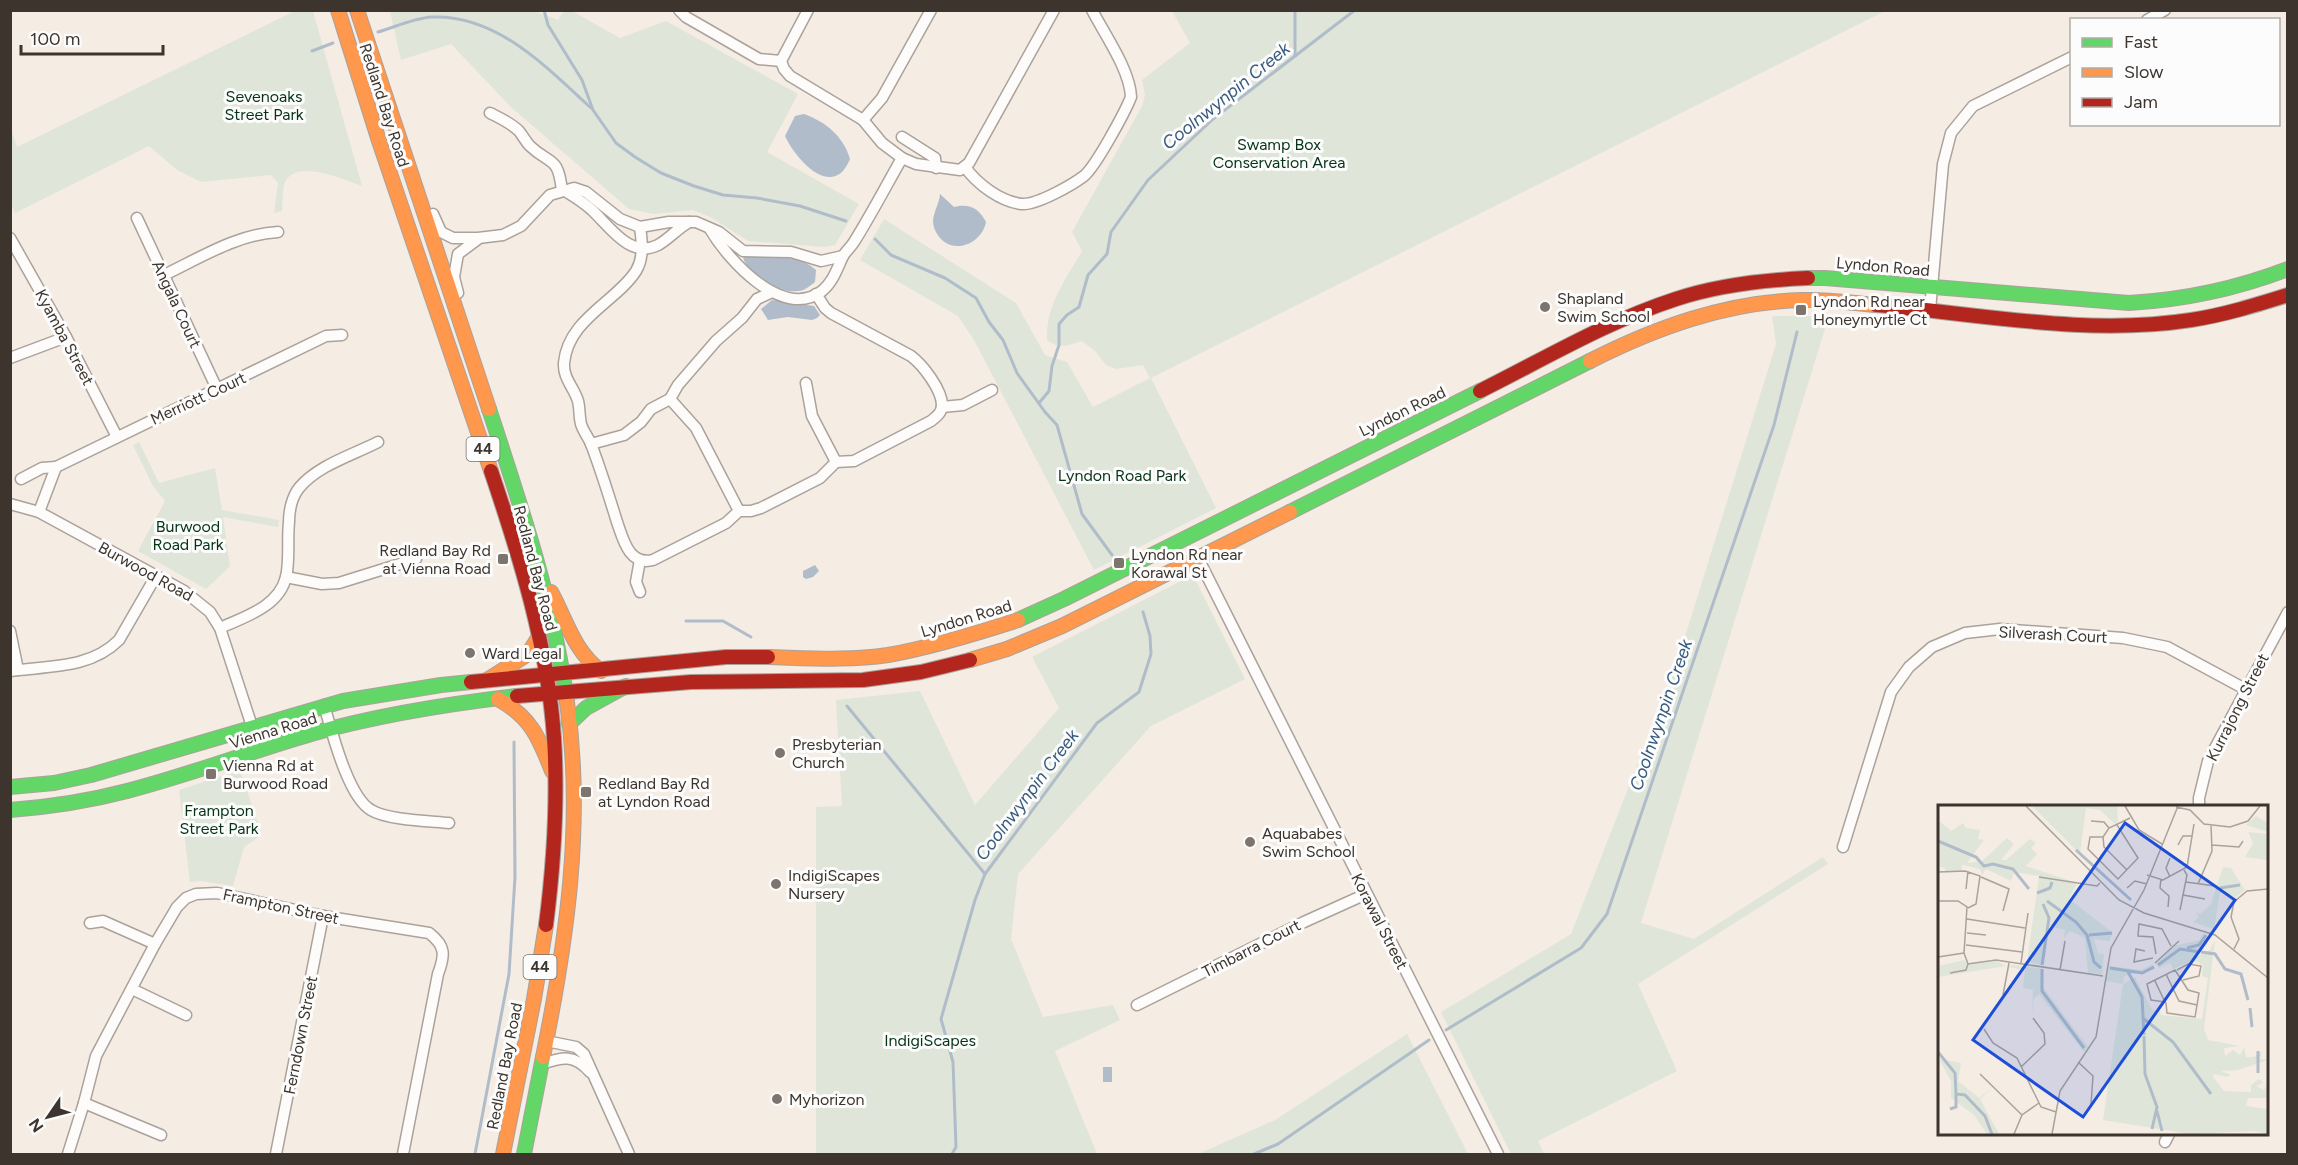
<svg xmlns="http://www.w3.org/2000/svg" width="2298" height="1165" font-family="Figtree,sans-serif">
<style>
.green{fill:#dfe6d9}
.water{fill:#b0bcc9}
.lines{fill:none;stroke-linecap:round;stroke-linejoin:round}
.stream{stroke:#b0bcc9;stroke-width:3}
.street-casing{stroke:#aaa29b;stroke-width:13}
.fast-casing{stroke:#aaa29b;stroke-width:16}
.slow-casing{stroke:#aaa29b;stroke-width:16}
.jam-casing{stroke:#aaa29b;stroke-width:16}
.street{stroke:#fefcfb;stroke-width:10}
.fast{stroke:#63d668;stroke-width:14}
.slow{stroke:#ff974d;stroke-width:14}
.jam{stroke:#b3261e;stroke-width:14}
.poi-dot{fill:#7d756d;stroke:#fcfcfc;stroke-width:2}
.labels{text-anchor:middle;stroke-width:6;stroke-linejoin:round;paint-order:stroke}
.shield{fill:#fcfcfc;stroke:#76716b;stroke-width:1.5}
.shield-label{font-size:15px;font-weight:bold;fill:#3d352d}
.park-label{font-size:16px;fill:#053316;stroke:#fcfcfc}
.street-label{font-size:16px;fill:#3d352d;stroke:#fcfcfc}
.poi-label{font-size:16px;fill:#3d352d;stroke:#fcfcfc;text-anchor:start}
.water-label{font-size:18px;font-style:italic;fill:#365a7d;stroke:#fcfcfc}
.inset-river{fill:none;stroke:#b0bcc9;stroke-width:3}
.inset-road{fill:none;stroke:#aba39b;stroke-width:1.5}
.view{fill:#1d4ed8;fill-opacity:0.15;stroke:#1d4ed8;stroke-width:3}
.inset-edge{fill:none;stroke:#3d352d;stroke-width:3}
</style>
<rect width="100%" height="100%" fill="#f5ece4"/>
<g class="green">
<path d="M297 10 313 11 362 186C344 180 297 158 285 182 282 189 283 203 282 211L274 213 278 183 271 175 201 182 177 170 149 146 15 213 10 201 11 129 17 147Z"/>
<path d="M390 11H535L558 20 564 11H572L620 38 666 21 798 94 767 152 859 204 835 245 824 247 748 241 712 218 693 210 653 214 629 209 512 108 451 44 401 60Z"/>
<path d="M1172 11H1885L1151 378 1216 508 1094 570 974 340 958 316 860 260 884 219 1016 303 1045 355 1067 362 1093 407 1150 378 1143 365 1116 369 1106 365 1095 351 1082 341C1068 345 1060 350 1047 340 1046 305 1065 280 1082 251L1072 232 1142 106 1145 95 1142 80 1190 43Z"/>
<path d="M1772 316H1829L1641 923 1694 939 1823 857 1828 864 1638 984 1677 1071 1538 1141 1544 1154H1511L1441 1012 1571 934 1675 669 1776 344Z"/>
<path d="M139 442 159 483 215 468 222 510 279 520 278 527 223 517 230 566 206 589 138 551 165 501 153 486 133 445Z"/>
<path d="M1187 578H1192L1197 583 1245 679 1151 726 1018 874 1011 939 1043 1017 1113 1005 1120 1020 1055 1051 1097 1154H816V807L842 806 836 700 920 691 975 805 1059 708 1032 657Z"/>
<path d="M240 770 262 835 244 847 233 886 201 881 190 882 179 790Z"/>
<path d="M1407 1034 1468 1154H1198L1275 1120Z"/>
</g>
<g class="water">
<path d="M804 114C826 122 843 136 850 159 833 201 796 160 785 136L795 116Z"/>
<path d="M940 194 954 207C969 203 979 208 986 222 981 247 947 257 935 230 929 217 939 207 940 194Z"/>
<path d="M743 257C765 256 799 254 816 270L815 282C810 286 804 291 798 291 777 294 748 277 743 257Z"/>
<path d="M772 300 814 306 820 315 817 318 812 320 788 317 768 320 761 309Z"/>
<path d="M815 565 819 571 813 577 806 579 803 577V571Z"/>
<rect x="1103" y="1067" width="9" height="15"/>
</g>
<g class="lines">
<g class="stream">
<path d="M544 10 548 25 582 80 593 110 616 143 635 157 661 173 694 186 723 195 757 198 800 206 846 221"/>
<path d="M378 32C395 27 414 18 432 17 497 14 547 68 591 108"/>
<path d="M312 51 333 43"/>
<path d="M1295 56V10"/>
<path d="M875 239 891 255 945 278 976 298 989 322 1003 340 1017 373 1045 412 1057 425 1082 514 1112 555"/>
<path d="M1039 403 1049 391 1052 366 1059 345V324L1067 315 1079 307 1088 275 1107 254 1111 232 1148 180 1213 119 1355 10"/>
<path d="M686 621H723L751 637"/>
<path d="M847 706 985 874"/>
<path d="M1446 1030 1581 948 1607 914 1774 425 1797 332"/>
<path d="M475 1154 509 974 515 877 514 742"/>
<path d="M952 1154 956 1147 953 1062 941 1019 975 900 985 874 1097 723 1139 692 1151 654 1150 636 1143 612"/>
<path d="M1254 1154 1278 1144 1429 1040"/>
</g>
<g class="street-casing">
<g id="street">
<path d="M679 10 686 17 759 59 781 61"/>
<path d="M808 10 781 61 784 69 790 76 863 120 882 143 902 158 916 164 960 170 969 163 1054 10"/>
<path d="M2147 20 2165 10"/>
<path d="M490 113C500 118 511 123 519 131 523 136 526 142 530 146 551 166 558 155 562 191"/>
<path d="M863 120 882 98 931 10"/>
<path d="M902 137 935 158 936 168"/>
<path d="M965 167C977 184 1001 202 1022 204 1037 205 1072 185 1084 176 1096 166 1125 112 1131 97 1130 70 1105 35 1092 10"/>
<path d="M565 191C575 197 584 203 592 210 610 227 630 259 658 245 669 239 678 228 689 222"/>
<path d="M433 214 441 232 453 238H478L503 235 521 226 550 195 574 188 586 192 620 219 640 227 669 222H696L719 232 743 251 791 252 821 261 843 256"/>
<path d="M137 218 217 389"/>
<path d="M640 227C642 241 644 258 636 271 616 302 568 319 564 363 563 379 574 387 578 401 580 409 579 416 581 424 583 431 588 437 591 444 601 470 609 496 617 522 623 539 629 566 653 560L726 523 739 511 696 428 670 399 678 385 716 341 742 318 757 299 772 292"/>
<path d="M710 229C728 260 783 321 822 291 833 282 837 269 843 256 846 251 851 247 854 242 871 215 886 186 902 158"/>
<path d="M10 238 66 337 117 437"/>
<path d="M164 275C200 258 237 234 278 232"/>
<path d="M458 293 454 277 458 254 478 239"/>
<path d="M1930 310 1943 164 1951 133 1973 106 2072 57"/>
<path d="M10 358 66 337"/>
<path d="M806 383 812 416 836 462 854 461 931 421C936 417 942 413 942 405 942 390 923 365 911 356L831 313 825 308 816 294"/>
<path d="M942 407 963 405 992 390"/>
<path d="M591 444 624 435 641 422 651 409 670 399"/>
<path d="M21 479 42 468 56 467"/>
<path d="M10 504 39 512 184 591 210 612 220 628 260 751"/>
<path d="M739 511H751L761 508 820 478 836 462"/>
<path d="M39 512 56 467 326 336 342 335"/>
<path d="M1198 558 1498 1154"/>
<path d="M286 577 322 584 339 583 416 559"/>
<path d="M640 592 636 582 640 560"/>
<path d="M220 628C244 617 279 607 286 577 290 560 287 540 289 522 289 511 292 497 299 488 318 465 353 455 378 442"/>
<path d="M10 631 18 670 10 671"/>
<path d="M18 670C54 666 92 667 119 640L156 576"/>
<path d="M324 705C332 732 348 797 371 810 387 820 429 821 449 823"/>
<path d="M2199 806V798L2208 761 2288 612"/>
<path d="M1843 847 1891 692 1909 667 1932 647 1965 633 2000 629 2123 638 2167 647 2245 689"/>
<path d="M90 923 103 921 155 944"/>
<path d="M132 989 186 1015"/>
<path d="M1137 1005 1304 922 1366 894"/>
<path d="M546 1041 576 1047 584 1054 629 1154"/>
<path d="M541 1064C563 1057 574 1054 590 1072"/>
<path d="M84 1103 161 1135"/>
<path d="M2165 1142 2169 1134"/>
<path d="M68 1154 84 1103 96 1056 155 944 177 907 186 898 196 894 217 893 323 916 429 933C446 946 445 955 438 974L403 1154"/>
<path d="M276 1154 323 916"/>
</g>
</g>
<g class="fast-casing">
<g id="fast">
<path d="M1808 278H1825L2129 303C2184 300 2236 289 2288 269"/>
<path d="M489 409C521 506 553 601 567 702"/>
<path d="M1290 512 1590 361"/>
<path d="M1018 620 1064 599 1480 391"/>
<path d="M569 724 586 708 626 686"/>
<path d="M10 787 54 783 91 775 343 701 441 685 471 682"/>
<path d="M10 810C49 807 89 801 127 791 189 775 249 752 311 734 378 715 447 704 517 696"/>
<path d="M524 1154 543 1057"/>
</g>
</g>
<g class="slow-casing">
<g id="slow">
<path d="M338 10 379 141 491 471"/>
<path d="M357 10 489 409"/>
<path d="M1590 361C1657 327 1727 302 1802 300 1827 299 1852 303 1876 305"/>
<path d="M551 592C566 619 574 652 601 671"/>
<path d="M768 657C807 658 849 661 888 655 933 647 975 634 1018 620"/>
<path d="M970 660 1007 649 1062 626 1290 512"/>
<path d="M487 680 528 654 538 638"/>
<path d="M498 699C531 717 539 738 552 771"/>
<path d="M543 1057C567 939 584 822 567 702"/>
<path d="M503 1154 534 999 546 925"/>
</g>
</g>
<g class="jam-casing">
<g id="jam">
<path d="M1876 305C1980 314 2087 336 2191 320 2224 315 2256 305 2288 295"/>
<path d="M1480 391C1544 359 1608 321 1676 299 1718 285 1763 280 1808 278"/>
<path d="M491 471C520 557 548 647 554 738 558 800 554 862 546 925"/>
<path d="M471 682 726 657H768"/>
<path d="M517 696 691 682 863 680 921 672 970 660"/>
</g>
</g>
<use href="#street" class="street"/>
<use href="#fast" class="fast"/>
<use href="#slow" class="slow"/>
<use href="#jam" class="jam"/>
</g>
<g class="poi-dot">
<circle cx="1545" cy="307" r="6"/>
<rect x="1795" y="304" width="12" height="12" rx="3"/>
<rect x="497" y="553" width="12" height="12" rx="3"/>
<rect x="1113" y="557" width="12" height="12" rx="3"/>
<circle cx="470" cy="653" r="6"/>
<circle cx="780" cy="753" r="6"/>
<rect x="205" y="768" width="12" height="12" rx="3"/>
<rect x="580" y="786" width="12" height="12" rx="3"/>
<circle cx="1250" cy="842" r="6"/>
<circle cx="776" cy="884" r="6"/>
<circle cx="777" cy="1099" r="6"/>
</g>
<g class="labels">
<g class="shield">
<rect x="466.5" y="437" width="33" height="24" rx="4.5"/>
<rect x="523.5" y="955" width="33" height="24" rx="4.5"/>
</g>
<g class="shield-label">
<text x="483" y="454">44</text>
<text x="540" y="972">44</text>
</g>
<g class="park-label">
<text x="264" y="102">Sevenoaks<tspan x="264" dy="18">Street Park</tspan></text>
<text x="1279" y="150">Swamp Box<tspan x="1279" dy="18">Conservation Area</tspan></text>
<text x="1122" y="481">Lyndon Road Park</text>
<text x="188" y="532">Burwood<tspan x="188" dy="18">Road Park</tspan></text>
<text x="219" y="816">Frampton<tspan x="219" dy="18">Street Park</tspan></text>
<text x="930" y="1046">IndigiScapes</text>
</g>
<g class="street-label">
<text transform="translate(385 105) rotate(72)" y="6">Redland Bay Road</text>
<text transform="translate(1883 266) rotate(5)" y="6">Lyndon Road</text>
<text transform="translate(177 304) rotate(65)" y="6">Angala Court</text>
<text transform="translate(65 337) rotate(62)" y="6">Kyamba Street</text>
<text transform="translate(198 398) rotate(-25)" y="6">Merriott Court</text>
<text transform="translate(1402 411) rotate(-26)" y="6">Lyndon Road</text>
<text transform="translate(536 568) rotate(75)" y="6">Redland Bay Road</text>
<text transform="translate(146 571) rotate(29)" y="6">Burwood Road</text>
<text transform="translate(966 618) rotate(-17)" y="6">Lyndon Road</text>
<text transform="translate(2053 634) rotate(3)" y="6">Silverash Court</text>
<text transform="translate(2237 707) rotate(-63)" y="6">Kurrajong Street</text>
<text transform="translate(273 730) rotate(-17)" y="6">Vienna Road</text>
<text transform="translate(281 906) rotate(12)" y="6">Frampton Street</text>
<text transform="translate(1380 921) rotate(63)" y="6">Korawal Street</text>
<text transform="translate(1251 948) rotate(-27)" y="6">Timbarra Court</text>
<text transform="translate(300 1035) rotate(-79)" y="6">Ferndown Street</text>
<text transform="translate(504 1066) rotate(-79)" y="6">Redland Bay Road</text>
</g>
<g class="poi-label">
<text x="1557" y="304">Shapland<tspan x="1557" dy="18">Swim School</tspan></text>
<text x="1813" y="307">Lyndon Rd near<tspan x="1813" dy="18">Honeymyrtle Ct</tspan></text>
<text x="491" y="556" text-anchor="end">Redland Bay Rd<tspan x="491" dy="18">at Vienna Road</tspan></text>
<text x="1131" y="560">Lyndon Rd near<tspan x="1131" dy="18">Korawal St</tspan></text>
<text x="482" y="659">Ward Legal</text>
<text x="792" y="750">Presbyterian<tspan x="792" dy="18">Church</tspan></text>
<text x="223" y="771">Vienna Rd at<tspan x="223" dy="18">Burwood Road</tspan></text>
<text x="598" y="789">Redland Bay Rd<tspan x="598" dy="18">at Lyndon Road</tspan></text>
<text x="1262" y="839">Aquababes<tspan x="1262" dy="18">Swim School</tspan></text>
<text x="788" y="881">IndigiScapes<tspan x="788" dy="18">Nursery</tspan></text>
<text x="789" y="1105">Myhorizon</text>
</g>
<g class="water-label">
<text transform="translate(1226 96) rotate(-39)" y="6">Coolnwynpin Creek</text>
<text transform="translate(1661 715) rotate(-71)" y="6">Coolnwynpin Creek</text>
<text transform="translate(1027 795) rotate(-53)" y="6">Coolnwynpin Creek</text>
</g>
</g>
<g transform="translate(1938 805)">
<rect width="330" height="330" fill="#f5ece4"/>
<path d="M94 1H179L180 17 177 19 162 5 148 3 142 49ZM318 11 330 18V27L308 20ZM0 15 13 26 25 18 28 23 42 25 40 34 46 35 29 58 44 56 69 33 76 39 63 55H68L92 34 98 38 93 43 99 49 88 61 139 78 131 94 175 128 171 136 156 134 160 148 166 149 164 169 150 168 147 133 132 126 126 133 127 125 111 121 106 160 89 157 101 71 76 67 73 76 48 64 44 70 42 64 24 60V66L7 68V63L0 61ZM310 27 330 29V55L307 52 315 38ZM285 62 293 63 307 85 298 92 282 87 276 124 255 117 261 112 258 107 262 109 273 99ZM264 129 271 132 269 140 251 157 235 164 232 158 221 163 218 158 235 141 262 135ZM277 135 266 224 270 235 302 241 286 243 287 251 295 245 302 250 306 242 308 252H316L324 246 322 254 330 255 300 265 283 266 293 270 289 272 276 269 275 272 286 286 313 287V280L321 274 325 278 318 281 326 285 330 278V293H310L308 301 330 304V329L316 326 252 329 165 315 185 179 168 176 171 161 203 165 215 159 217 164 186 171 185 179 197 172 214 205 222 206 223 210 264 214 270 173 264 171 265 160 254 154 272 145ZM26 155 30 160 58 156 68 161 0 172V161ZM75 160 106 164 105 182 150 242 146 247 101 189 96 193 94 211 95 185 85 183 87 165 70 162ZM1 254 23 258 20 276 41 293 54 283 42 294 61 329H49L36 310 13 293V276Z" fill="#dfe6d9"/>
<path class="inset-river" d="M0 36 38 52 46 61 55 59 75 64 91 84M138 45 193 95M282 83 302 80M99 88 112 83 114 77M109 96 138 117 149 130 156 157 163 163M151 130 174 128M249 143 261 140 268 130M263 147 277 149 287 164 303 169 310 195M104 160 111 113 105 99M220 160 242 144 262 147M172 163 204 168 216 162M104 164V186L146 243M190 167 204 192 206 230M312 203 314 222M206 214 235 237 273 289M206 231 207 269 219 302 214 324M0 247 17 268 18 289 27 290 47 311 54 329M320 268V246M12 304 18 302V289M219 306 224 326"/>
<path class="inset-road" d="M88 1 181 95 206 108 277 130 330 173M187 1 201 25 224 39M238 2 252 5 266 19 292 22 310 16 322 1M153 16 166 17 171 23M165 32H152L150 44 180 74 200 53 179 20M240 40 245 31H254M274 40 301 42 305 36M189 65 166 42 165 32 171 23 192 13M0 67 27 66 42 71 38 99 30 103M209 70 225 75 249 62 256 19M43 72 71 84 65 106M101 72 159 81 162 78M232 72 228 63 232 53M223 74 222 83 231 91 230 102M248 77 277 81M260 79 274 46 273 20M189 83 197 76 209 79M28 84 30 66M245 90 267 94M0 96H20L29 102 26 148 30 159M242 105 249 70 246 65M29 114 87 123M29 128 48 130M28 140 84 147M296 144 301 134 293 112 296 97 309 86 330 84M207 146 198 144 196 157 215 153M218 149 215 132 200 131 201 119 224 124 233 141M0 152 26 148M83 158 90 108M217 158 241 136M122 165 127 136M239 165 250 159 263 161 261 171 245 175M12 168 28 165 30 159 58 155 165 171M228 169 241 196 259 200M217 175V176L227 197 228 198 229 208 257 212 261 188 250 185 237 165 209 179 213 195 227 197M65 190 71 158M46 224 55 238 79 253 103 302 118 307M140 257 155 271 153 299M83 262 107 239 106 228 95 213M42 269 84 310M76 329 84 310 101 298M114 329 122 286 158 232 173 143 206 85 240 1"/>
<path class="view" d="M187 18 297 95 145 312 35 235Z"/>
<rect width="330" height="330" class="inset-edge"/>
</g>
<rect width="2298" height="1165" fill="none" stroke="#3d352d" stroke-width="24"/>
<rect x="2070" y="18" width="210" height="108" fill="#fcfcfc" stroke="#b0aca9" stroke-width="1.5"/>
<rect x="2082" y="38" width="30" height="9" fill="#63d668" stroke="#b0aca9" stroke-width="1.5"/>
<text x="2124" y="48" font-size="18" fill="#3d352d">Fast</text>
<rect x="2082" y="68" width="30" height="9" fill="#ff974d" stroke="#b0aca9" stroke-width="1.5"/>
<text x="2124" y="78" font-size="18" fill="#3d352d">Slow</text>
<rect x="2082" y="98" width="30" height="9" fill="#b3261e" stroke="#b0aca9" stroke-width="1.5"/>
<text x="2124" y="108" font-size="18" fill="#3d352d">Jam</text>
<g transform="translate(48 1117) rotate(235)" stroke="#fcfcfc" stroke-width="4.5" paint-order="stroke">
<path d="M0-4.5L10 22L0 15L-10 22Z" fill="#3d352d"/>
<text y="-9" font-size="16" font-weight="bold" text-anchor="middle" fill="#3d352d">N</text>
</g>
<path d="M21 45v9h142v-9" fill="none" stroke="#3d352d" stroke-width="3"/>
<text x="30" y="45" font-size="18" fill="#3d352d" stroke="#fcfcfc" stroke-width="4.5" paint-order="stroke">100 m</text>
</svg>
